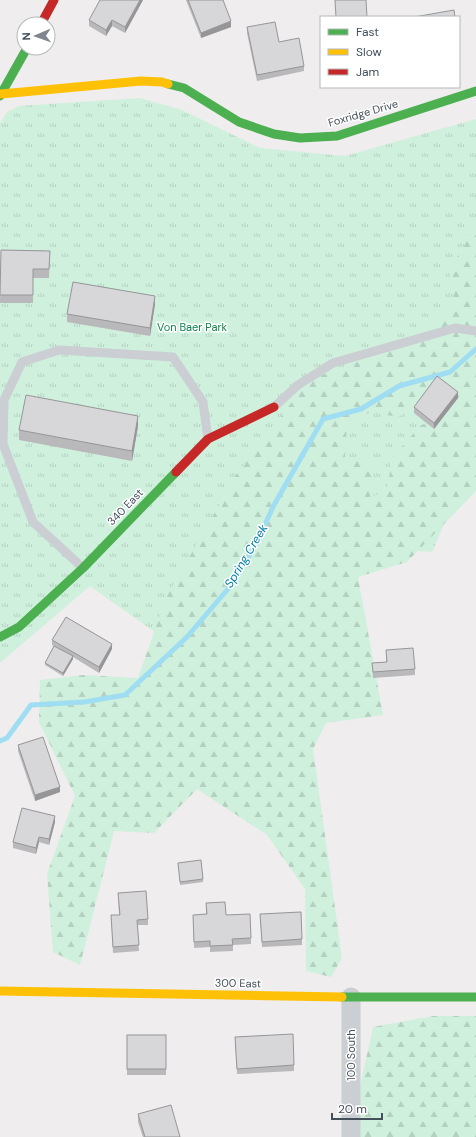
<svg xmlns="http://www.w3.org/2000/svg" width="476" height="1137" font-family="'DM Sans',sans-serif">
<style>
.grass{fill:url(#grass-tufts)}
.forest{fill:url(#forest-firs);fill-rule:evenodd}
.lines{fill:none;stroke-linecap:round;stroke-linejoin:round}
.stream{stroke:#9fddf2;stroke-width:5}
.lane{stroke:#cbced2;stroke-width:9}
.street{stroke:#cbced2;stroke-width:19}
.fast{stroke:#4caf50;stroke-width:9}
.slow{stroke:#ffc107;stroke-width:9}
.jam{stroke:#c62828;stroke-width:9}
.wall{fill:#b9b8bb}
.shaded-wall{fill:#969698}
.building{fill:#d7d6d9;stroke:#969698}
.labels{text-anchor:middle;stroke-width:3;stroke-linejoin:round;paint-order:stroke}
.street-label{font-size:11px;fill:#434f5b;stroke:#fff}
.park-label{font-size:11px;fill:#0e834e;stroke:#fff}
.water-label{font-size:12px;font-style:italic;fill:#017ea9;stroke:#fff}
</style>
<defs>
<pattern id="grass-tufts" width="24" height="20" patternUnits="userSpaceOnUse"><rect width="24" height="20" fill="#cff0dd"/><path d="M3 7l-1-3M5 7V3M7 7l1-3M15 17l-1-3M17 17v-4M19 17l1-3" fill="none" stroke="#b3d0c0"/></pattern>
<pattern id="forest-firs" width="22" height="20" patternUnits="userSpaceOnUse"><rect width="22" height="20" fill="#cff0dd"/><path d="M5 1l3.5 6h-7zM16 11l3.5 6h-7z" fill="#b3d0c0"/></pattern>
</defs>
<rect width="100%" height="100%" fill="#efeded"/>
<path class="grass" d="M140 98 182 110 260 148 345 156 476 119V449L432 552 345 545 159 635 90 586 0 663V123L7 112 19 106Z"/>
<g class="forest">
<path d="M476 225V491L407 562 358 577 383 715 326 723 313 749 342 958 331 977 306 971 305 889 267 835 197 789 154 833 114 831 80 965 53 952 47 874 75 796 39 722 40 680 83 675 138 678 166 598 238 472 309 380 411 342 454 302 449 271ZM428 384 455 392 451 409 420 426 392 458 387 491 370 497 373 467 367 462 345 459 347 424 370 412 398 417 420 404Z"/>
<path d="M433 1016H476V1137H356V1105L373 1027Z"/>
</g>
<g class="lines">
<path class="stream" d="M0 741 7 738 31 705 84 702 125 695 187 637 233 583 254 548 274 505 323 419 361 409 399 386 450 372 476 349"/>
<g class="lane">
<path d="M274 407 298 385 333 363 455 328 476 331"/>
<path d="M83 568 33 522 3 444 4 400 22 362 59 350 173 357 203 402 208 439"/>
</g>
<path class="street" d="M351 997V1137"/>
<g class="fast">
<path d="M168 84 184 88 239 122 274 134 300 138 337 136 476 91"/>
<path d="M0 96 27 48"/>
<path d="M0 637 19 627 83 568 176 472"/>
<path d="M342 997H476"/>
</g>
<g class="slow">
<path d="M1 94 141 81 162 82 168 84"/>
<path d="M0 991 342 997"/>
</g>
<g class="jam">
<path d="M41 24 54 0"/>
<path d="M176 472 208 439 274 407"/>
</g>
</g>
<g class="wall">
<path d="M143 0 125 33 112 26 106 36 89 26V20Z"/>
<path d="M186 0H223L231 27 201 38Z"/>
<path d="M247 27 279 42 304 66V71L257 81 247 33Z"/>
<path d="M1 250 50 251 49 278H33V303H0Z"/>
<path d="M155 304 150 336 67 322V314Z"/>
<path d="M458 398 434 429 414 413V407Z"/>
<path d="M138 426 132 461 19 440V430Z"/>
<path d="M52 640 112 649 99 673 73 657V659L63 676 45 665V663L54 646 52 645Z"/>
<path d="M386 650 415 669V675L373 678 372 663 386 662Z"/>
<path d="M18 745 60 792 35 801 18 751Z"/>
<path d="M55 822 49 845 39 842 36 854 13 848V842Z"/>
<path d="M178 863 203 879V882L180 885Z"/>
<path d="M118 893 148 919V925H137L139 951 113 953 111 915H119Z"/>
<path d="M206 903 226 915 251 938V944L233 945V951L210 952V947L194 948 193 915 206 914Z"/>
<path d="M260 914 302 939V945L262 947Z"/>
<rect x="127" y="1035" width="39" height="40"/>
<path d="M235 1037 294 1065V1071L237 1074Z"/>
<path d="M138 1114 180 1137H143L138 1122Z"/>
</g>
<g class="shaded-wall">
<path d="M140 0H143L125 33V27Z"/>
<path d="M112 20V26L106 36V30Z"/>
<path d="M231 21V27L201 38V33Z"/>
<path d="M155 296V304L150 336V328Z"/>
<path d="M458 392V398L434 429V423Z"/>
<path d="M138 416V426L132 461V451Z"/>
<path d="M112 644V649L99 673V667Z"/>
<path d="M73 656V659L63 676V673Z"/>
<path d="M60 787V792L35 801V795Z"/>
<path d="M55 816V822L49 845V839Z"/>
<path d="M39 837V842L36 854V848Z"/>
</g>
<g class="building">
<path d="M100 0H140L125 27 112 20 106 30 89 20Z"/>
<path d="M188 0H223L231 21 201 33Z"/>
<path d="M335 0H366L367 17H336Z"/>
<path d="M454 10 455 17H414Z"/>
<path d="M275 22 279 42 299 38 304 66 257 75 247 27Z"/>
<path d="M1 250 50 251 49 269H33V295H0Z"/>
<path d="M73 282 155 296 150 328 67 314Z"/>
<path d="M437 376 458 392 434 423 414 407Z"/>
<path d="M26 395 138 416 132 451 19 430Z"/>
<path d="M66 617 112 644 99 667 52 640Z"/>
<path d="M54 646 73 656 63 673 45 663Z"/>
<path d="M413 648 415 669 373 672 372 663 387 662 386 650Z"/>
<path d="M43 737 60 787 35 795 18 745Z"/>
<path d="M22 808 55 816 49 839 39 837 36 848 13 842Z"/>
<path d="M201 860 203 879 180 882 178 863Z"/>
<path d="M146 891 148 919 137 920 139 945 113 947 111 915H120L118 893Z"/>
<path d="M225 902 226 915 250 914 251 938 232 939 233 945 210 946V941L194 942 193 915 207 914 206 903Z"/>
<path d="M301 912 302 939 262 942 260 914Z"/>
<path d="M293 1034 294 1065 237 1069 235 1037Z"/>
<rect x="127" y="1035" width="39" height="34"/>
<path d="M171 1105 180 1137H145L138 1114Z"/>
</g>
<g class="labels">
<g class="street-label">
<text transform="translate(363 113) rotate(-16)" y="4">Foxridge Drive</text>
<text transform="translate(125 507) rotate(-46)" y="4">340 East</text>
<text transform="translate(238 983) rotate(1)" y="4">300 East</text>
<text transform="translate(351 1055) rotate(-90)" y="4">100 South</text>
</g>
<g class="park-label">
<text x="192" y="331">Von Baer Park</text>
</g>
<g class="water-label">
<text transform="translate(246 556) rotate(-59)" y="4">Spring Creek</text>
</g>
</g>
<rect x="320" y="16" width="140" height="72" fill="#ffffff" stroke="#b4b9bd"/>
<rect x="328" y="29" width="20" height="6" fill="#4caf50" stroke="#b4b9bd"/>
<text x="356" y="36" font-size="12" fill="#434f5b">Fast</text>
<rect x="328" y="49" width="20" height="6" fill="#ffc107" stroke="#b4b9bd"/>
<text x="356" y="56" font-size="12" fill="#434f5b">Slow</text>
<rect x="328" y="69" width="20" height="6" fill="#c62828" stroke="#b4b9bd"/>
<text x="356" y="76" font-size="12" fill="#434f5b">Jam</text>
<g transform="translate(36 36) rotate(268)"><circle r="19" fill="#ffffff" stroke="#b4b9bd"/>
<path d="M0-3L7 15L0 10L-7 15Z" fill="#7f868e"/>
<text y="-6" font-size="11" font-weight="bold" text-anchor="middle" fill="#434f5b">N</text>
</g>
<path d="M332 1113v6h50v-6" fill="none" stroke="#434f5b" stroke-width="2"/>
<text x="338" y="1113" font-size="12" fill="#434f5b" stroke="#ffffff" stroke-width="3" paint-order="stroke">20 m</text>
</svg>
